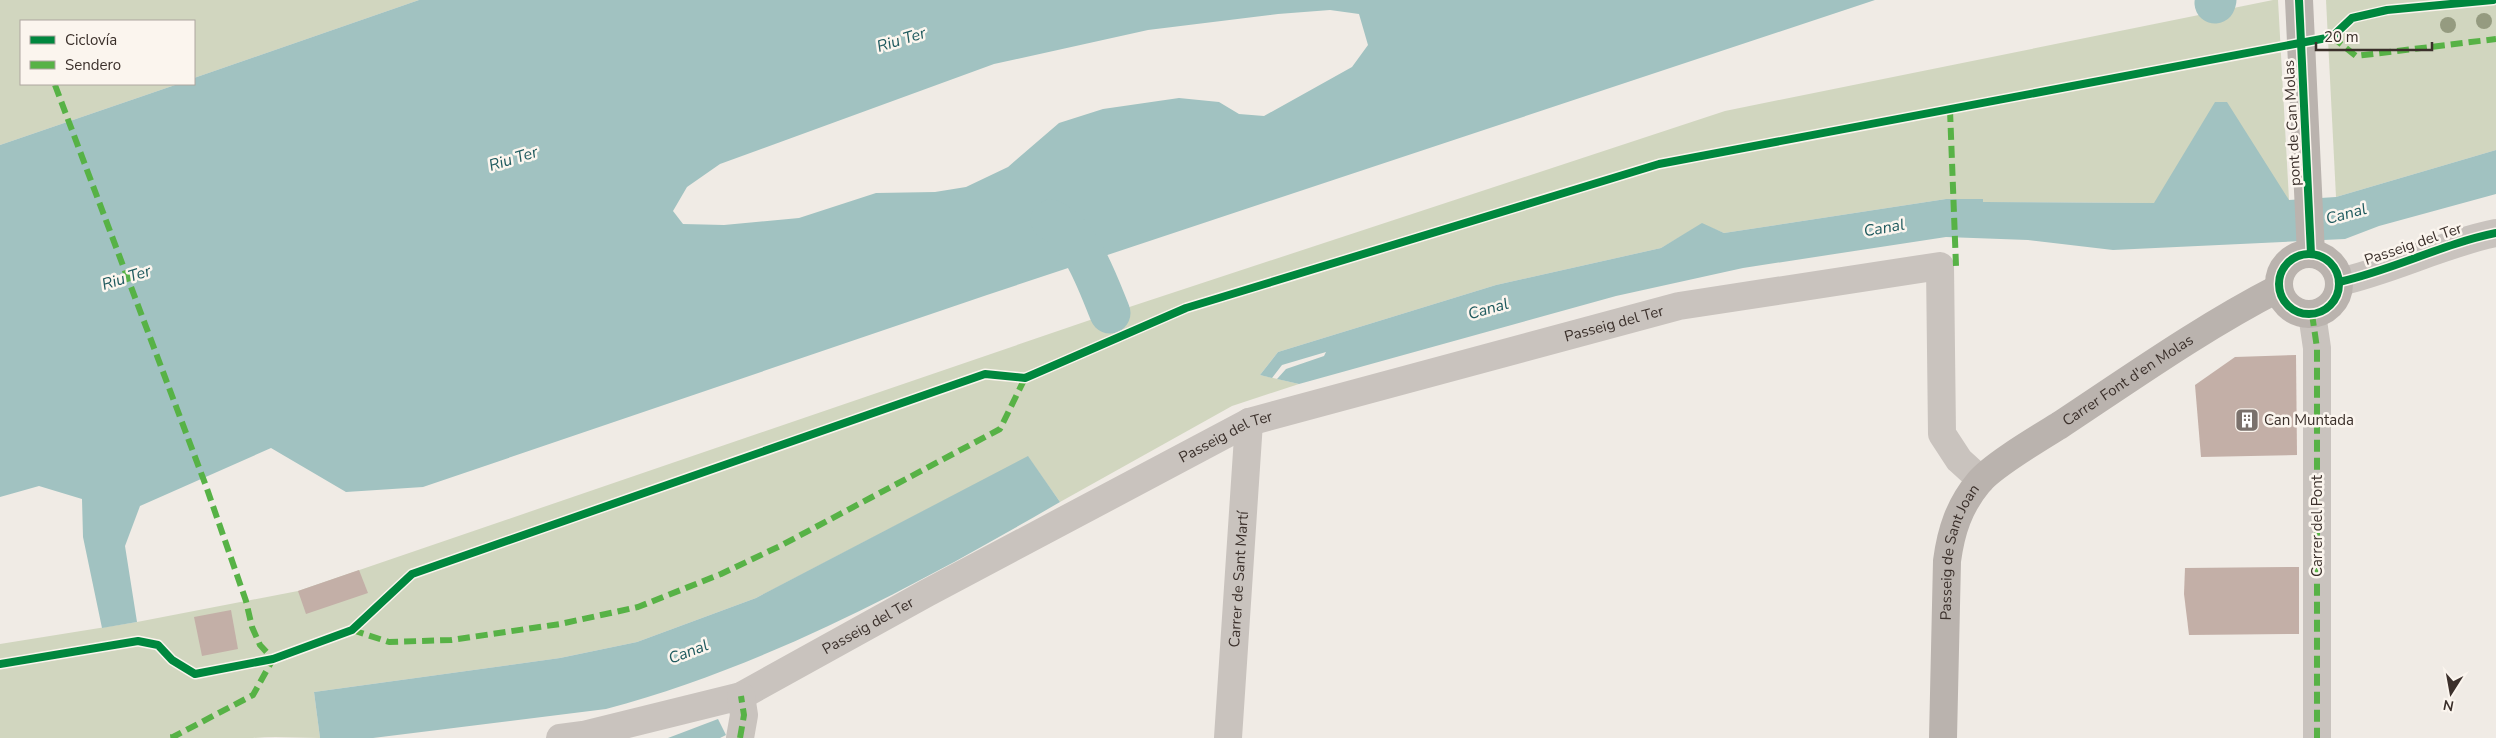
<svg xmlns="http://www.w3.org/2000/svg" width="2496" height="738" font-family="'Nunito Sans',sans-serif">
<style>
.green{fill:#d1d6bf}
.water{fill:#a1c2c1;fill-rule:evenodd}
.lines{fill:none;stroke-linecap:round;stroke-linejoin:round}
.canal{stroke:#a1c2c1;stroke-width:41}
.building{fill:#c3afa7}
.street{stroke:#c9c3be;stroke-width:28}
.secondary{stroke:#bab3ae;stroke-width:28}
.quiet{stroke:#57b246;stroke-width:6;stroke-dasharray:12 6;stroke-linecap:butt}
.cycleway-casing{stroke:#fbf5ee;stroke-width:11}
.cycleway{stroke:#00873e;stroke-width:8}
.tree{fill:#959b80}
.labels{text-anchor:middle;stroke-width:5;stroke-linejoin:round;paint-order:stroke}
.street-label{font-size:15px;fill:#3b302b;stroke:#fbf5ee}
.poi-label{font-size:15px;fill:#3b302b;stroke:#fbf5ee;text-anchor:start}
.water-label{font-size:16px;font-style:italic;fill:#1f5a5e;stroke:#fbf5ee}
</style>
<rect width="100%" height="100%" fill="#f0ebe5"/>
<g class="green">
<path d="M0 0H419L194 78V21H21V84H178L0 145Z"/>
<path d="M2273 0H2278L2289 200 2154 203 1983 202 1982 199H1946L1724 233 1702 224 1661 248 1496 285 1278 352 1260 375 1299 384 1232 406 1060 502 1028 457 756 598 637 642 560 658 314 692 320 738C297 738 276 736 253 738H0V644L137 622 298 591 1090 320 1725 111Z"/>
<path d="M2326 0H2496V150L2336 197Z"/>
</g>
<g class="water">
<path d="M419 0H1875L987 295 423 487 346 492 271 448 140 506 125 546 137 622 102 628 83 537 82 499 39 486 0 497V145L178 84H194V78ZM1330 10 1359 14 1368 45 1352 67 1264 116 1239 114 1219 102 1179 98 1103 109 1059 123 1008 167 966 187 935 192 876 193 799 218 724 225 683 224 673 211 687 187 720 164 994 64 1148 30 1278 14Z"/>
<path d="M2215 102H2227L2289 200 2336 197 2496 150V194L2379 226 2345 239 2113 250 2028 240 1946 237 1743 268 1616 296 1299 384 1277 379 1286 369 1324 356 1326 352 1282 365 1272 378 1260 375 1278 352 1496 285 1661 248 1702 223 1724 233 1946 199H1983V202L2154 203Z"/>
<path d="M1028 456 1060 502C917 585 767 666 606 709L373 738H320L314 692 560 658 637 642 756 598Z"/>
<path d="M718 719 726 735 720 738H668Z"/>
</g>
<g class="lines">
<g class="canal">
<path d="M2215 3 2216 0"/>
<path d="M1051 220C1081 233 1098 284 1110 313"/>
</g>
</g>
<g class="building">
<path d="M2296 355 2297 455 2201 457 2195 385 2235 357Z"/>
<path d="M2299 567V634L2189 635 2184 594 2185 568Z"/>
<path d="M359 570 368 593 306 614 298 591Z"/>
<path d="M231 610 238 649 202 656 194 617Z"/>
</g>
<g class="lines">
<g class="street">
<path d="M2339 282C2393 270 2442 244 2496 233"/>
<path d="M2312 314 2317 348V738"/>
<path id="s1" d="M560 738 583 735 741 696 927 593 1249 422 1679 306 1940 266 1942 434 1959 460 1981 480"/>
<path d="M740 738 744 715 741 696"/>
<path id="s2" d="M1228 738 1249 422"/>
</g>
<g class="secondary">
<path d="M2299 0 2311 254"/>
<circle cx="2309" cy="284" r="30"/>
<path id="s3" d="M1943 738 1947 561C1951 531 1959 506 1979 482 1993 465 2039 438 2060 425 2131 378 2203 327 2279 288"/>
</g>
<g class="quiet">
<path d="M2332 37 2356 56 2496 39"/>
<path d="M55 85 206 486 246 601 252 627 260 645 273 659 253 695 173 737 165 738"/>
<path d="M1950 110 1956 266"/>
<path d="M2312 314 2317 348V738"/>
<path d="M352 630 389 642 451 640 560 624 638 607 721 574 780 546 1000 429 1025 378"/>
<path d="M740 738 744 715 741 696"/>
</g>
<g class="cycleway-casing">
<g id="cycleway">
<path d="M2299 0 2311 254"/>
<circle cx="2309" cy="284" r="30"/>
<path d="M2339 282C2393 270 2442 244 2496 233"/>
<path d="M0 664 138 641 158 645 172 660 195 674 273 659 352 630 412 574 985 374 1025 378 1186 308 1659 164 2332 37 2352 18 2387 10 2493 0"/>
</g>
</g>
<use href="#cycleway" class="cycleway"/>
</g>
<g class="tree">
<circle cx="2484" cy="21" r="8"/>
<circle cx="2448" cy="25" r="8"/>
</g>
<defs>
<g id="building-square" transform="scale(1.25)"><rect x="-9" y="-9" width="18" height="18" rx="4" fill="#7a716c" stroke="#fbf5ee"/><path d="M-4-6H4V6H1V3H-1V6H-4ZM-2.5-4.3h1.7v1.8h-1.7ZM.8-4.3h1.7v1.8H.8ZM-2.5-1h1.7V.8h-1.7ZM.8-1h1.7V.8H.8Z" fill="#fff"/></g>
</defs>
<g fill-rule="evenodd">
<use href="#building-square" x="2247" y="420"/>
</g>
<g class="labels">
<g class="street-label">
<text transform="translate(2292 123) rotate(-93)" y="5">pont de Can Molas</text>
<text transform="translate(2413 244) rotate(-19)" y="5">Passeig del Ter</text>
<text dy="5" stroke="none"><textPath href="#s1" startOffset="1141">Passeig del Ter</textPath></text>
<text dy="5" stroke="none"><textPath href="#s3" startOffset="444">Carrer Font d'en Molas</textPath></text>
<text dy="5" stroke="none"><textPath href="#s1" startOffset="736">Passeig del Ter</textPath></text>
<text transform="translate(2317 526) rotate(-90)" y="5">Carrer del Pont</text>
<text dy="5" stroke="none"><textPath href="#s3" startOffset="188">Passeig de Sant Joan</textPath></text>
<text dy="5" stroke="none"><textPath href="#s2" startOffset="159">Carrer de Sant Martí</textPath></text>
<text dy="5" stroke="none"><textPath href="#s1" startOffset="331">Passeig del Ter</textPath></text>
</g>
<g class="poi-label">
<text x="2264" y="425">Can Muntada</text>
</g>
<g class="water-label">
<text transform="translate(901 39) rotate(-17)" y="6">Riu Ter</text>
<text transform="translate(513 158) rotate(-17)" y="6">Riu Ter</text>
<text transform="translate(2346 213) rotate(-15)" y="6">Canal</text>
<text transform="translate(1884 227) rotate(-10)" y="6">Canal</text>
<text transform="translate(126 277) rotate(-17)" y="6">Riu Ter</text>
<text transform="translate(1488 308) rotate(-16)" y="6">Canal</text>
<text transform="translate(688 651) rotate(-21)" y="6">Canal</text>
</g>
</g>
<rect x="20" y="20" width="175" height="65" fill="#fbf5ee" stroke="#aea6a0"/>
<rect x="30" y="36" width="25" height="8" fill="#00873e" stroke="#aea6a0"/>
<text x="65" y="45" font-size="15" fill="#3b302b">Ciclovía</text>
<rect x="30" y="61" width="25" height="8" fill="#57b246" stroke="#aea6a0"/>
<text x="65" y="70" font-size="15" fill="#3b302b">Sendero</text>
<g transform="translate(2451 693) rotate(191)" stroke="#fbf5ee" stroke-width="4" paint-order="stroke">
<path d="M0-4L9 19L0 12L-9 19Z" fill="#3b302b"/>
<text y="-8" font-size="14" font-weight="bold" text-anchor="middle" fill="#3b302b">N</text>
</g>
<path d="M2316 42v8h116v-8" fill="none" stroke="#3b302b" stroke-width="2.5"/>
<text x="2324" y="42" font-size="15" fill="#3b302b" stroke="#fbf5ee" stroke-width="4" paint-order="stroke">20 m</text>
</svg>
